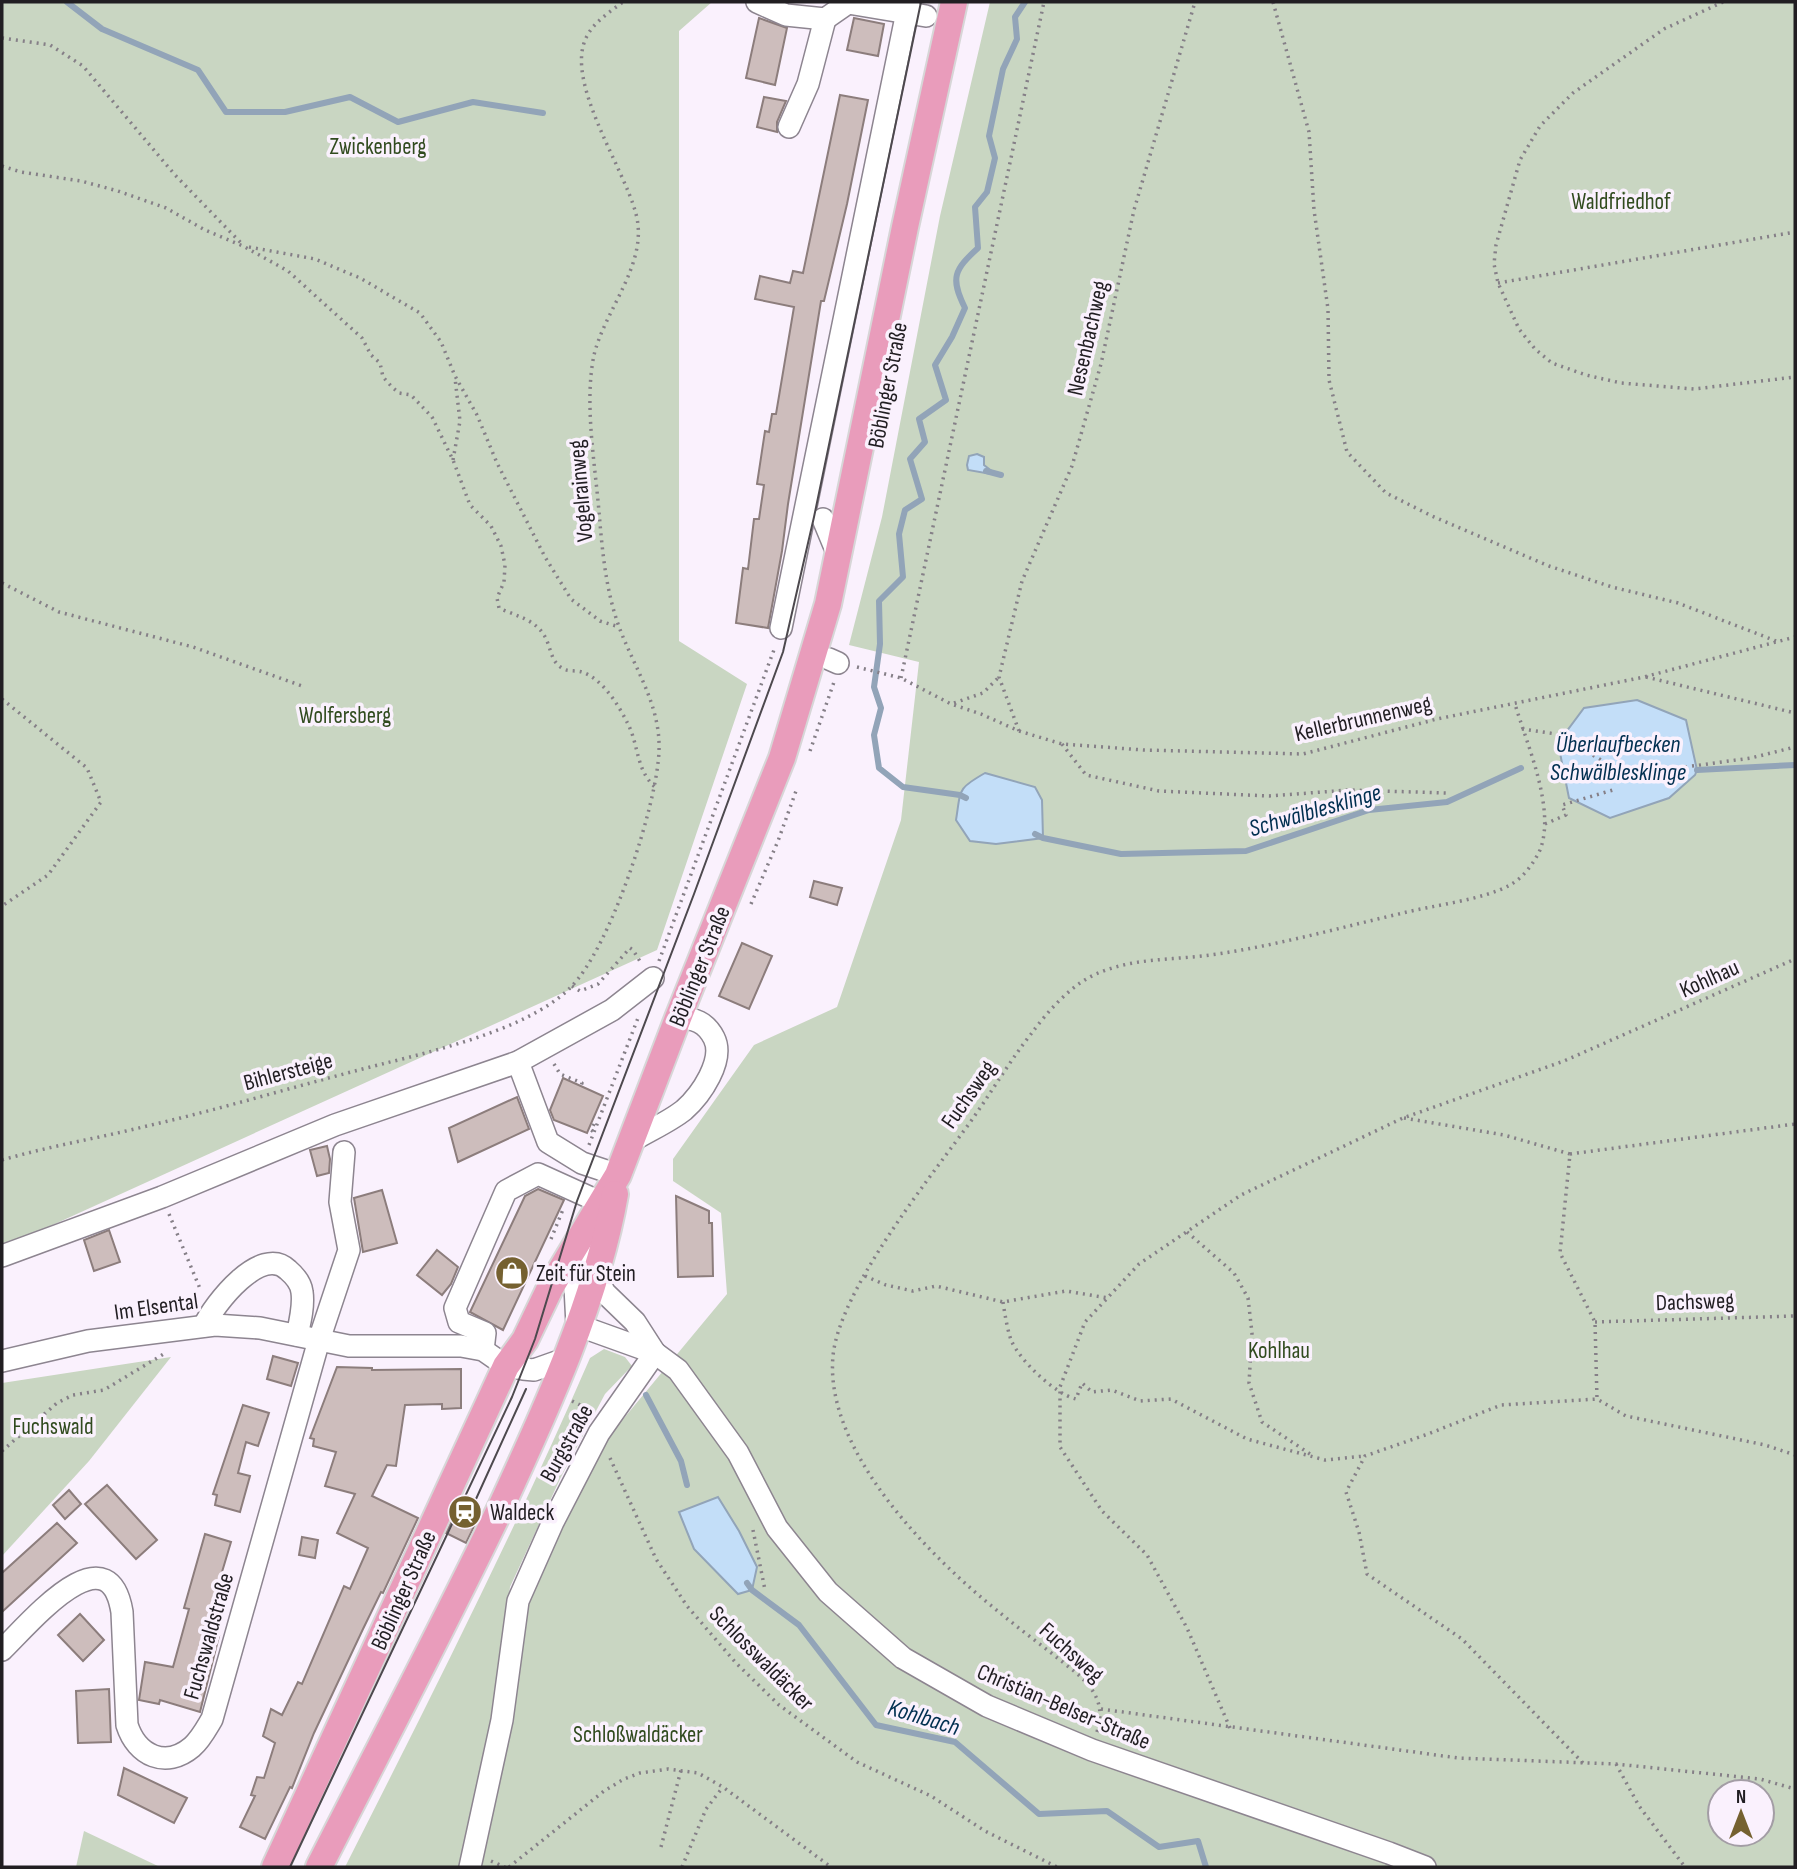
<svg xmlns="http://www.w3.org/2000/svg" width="1797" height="1869" font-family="'Sofia Sans Condensed',sans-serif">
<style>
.green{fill:#c9d6c2;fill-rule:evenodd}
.water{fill:#c3def8;stroke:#92a4b8;stroke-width:2}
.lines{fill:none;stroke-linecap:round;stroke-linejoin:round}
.stream{stroke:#92a4b8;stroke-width:6}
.building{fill:#cdbdbc;stroke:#8c7d7c;stroke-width:2}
.minor-casing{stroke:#8d8590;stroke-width:24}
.major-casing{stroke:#d7d6d7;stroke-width:30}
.path{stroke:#857f87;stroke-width:3.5;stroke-dasharray:2 5;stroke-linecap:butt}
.minor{stroke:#fff;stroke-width:21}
.major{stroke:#e99cbb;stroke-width:26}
.tram{stroke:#4d494e;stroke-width:2}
.labels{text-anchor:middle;stroke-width:7;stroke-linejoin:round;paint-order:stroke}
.park-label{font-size:23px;fill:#314b1f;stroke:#faf1fd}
.street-label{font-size:23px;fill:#211e22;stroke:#faf1fd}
.poi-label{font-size:23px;fill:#211e22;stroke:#faf1fd;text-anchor:start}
.water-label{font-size:24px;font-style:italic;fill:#012f50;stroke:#faf1fd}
</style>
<rect width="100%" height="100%" fill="#faf1fd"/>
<g class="green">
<path d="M2 2H712L679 31V641L747 684 657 950 2 1248Z"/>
<path d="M990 2H1795V1867H476L526 1606 595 1453 727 1294 721 1213 673 1181V1159L754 1045 837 1007 901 820 919 662 849 645 882 517 940 216ZM1720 1792H1762V1834H1720Z"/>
<path d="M604 1349 625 1357 632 1366 605 1394 561 1477 510 1587 495 1720 472 1867H345C430 1699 515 1531 590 1358Z"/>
<path d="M171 1357 89 1461 2 1556V1383Z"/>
<path d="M84 1831 160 1867H76Z"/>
</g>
<g class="water">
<path d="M977 454 984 457V465L994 473 991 474 968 470 967 465 969 456Z"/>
<path d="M1637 700 1686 720 1697 770 1695 775 1669 798 1610 818 1569 798 1558 743 1584 708Z"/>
<path d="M985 773 1035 787 1042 800 1043 838 996 844 970 841 956 820C961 789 957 789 985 773Z"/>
<path d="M718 1497 739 1531 757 1567 752 1590 738 1594 694 1549 679 1512Z"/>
</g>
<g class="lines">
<g class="stream">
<path d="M67 2 102 29 198 70 226 112H285L350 97 398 122 473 102 543 113"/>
<path d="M986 471 1001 475"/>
<path d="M1697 770 1795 765"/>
<path d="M966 798 960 795 903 787 879 768 874 735 881 708 874 687 880 644 879 601 903 577 899 534 905 510 922 499 910 459 925 442 919 419 946 400 935 365 952 337 965 308C950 278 954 270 978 248L975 207 987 192 995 158 989 136 1003 69 1017 39 1015 17 1025 2"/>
<path d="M1035 834 1043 838 1121 854 1246 851 1369 810 1447 802 1521 768"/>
<path d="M646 1395 681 1461 687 1485"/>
<path d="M747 1583 752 1590 799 1625 876 1725 955 1742 1039 1814 1107 1811 1159 1847 1198 1841 1206 1867"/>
</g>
</g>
<g class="building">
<path d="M759 18 787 28 775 85 746 78Z"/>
<path d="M854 18 884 24 878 56 847 50Z"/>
<path d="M840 95 868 100 847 204 824 301H821L788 504 782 551 768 628 736 623 743 568 748 569 754 519H759L764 485 757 484 765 431 769 432 772 414H776L794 307 755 299 760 276 790 283 793 271 803 273Z"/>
<path d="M764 97 786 101 777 122V132L757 127Z"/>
<path d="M814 881 842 888 837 905 810 897Z"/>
<path d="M742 943 772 956 749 1009 719 996Z"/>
<path d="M563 1078 603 1096 587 1133 554 1120 550 1110Z"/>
<path d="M517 1097 529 1129 458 1162 449 1128Z"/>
<path d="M327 1146 330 1159 329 1173 317 1176 310 1150Z"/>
<path d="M538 1189 564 1200 503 1330 470 1312 525 1196Z"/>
<path d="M382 1190 397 1243 363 1252 354 1198Z"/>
<path d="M676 1196 709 1211V1223H712L713 1276 678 1277Z"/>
<path d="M109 1230 120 1262 94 1271 84 1240Z"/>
<path d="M437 1250 458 1267 451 1284 442 1295 417 1275Z"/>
<path d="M273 1356 298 1363 291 1386 267 1379Z"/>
<path d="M337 1367 372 1368V1370L461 1369V1408L442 1409V1404L405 1405 396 1466 387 1465 372 1496 418 1518 383 1593 381 1592 363 1629 314 1733 292 1788 290 1787 265 1839 240 1827 255 1796 251 1795 257 1777 264 1778 275 1743 263 1736 271 1709 282 1715 298 1682 302 1684 344 1586 350 1589 368 1548 337 1533 355 1494 325 1486 336 1452 313 1446 314 1439 310 1438Z"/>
<path d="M243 1405 269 1413 258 1446 246 1442 238 1473 250 1476 240 1512 215 1505 217 1495 213 1494Z"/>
<path d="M107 1485 157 1540 136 1559 85 1504Z"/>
<path d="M69 1490 81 1504 65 1519 53 1505Z"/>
<path d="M460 1503 481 1512 466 1543 446 1533Z"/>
<path d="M57 1523 77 1543 2 1612V1573Z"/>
<path d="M205 1534 231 1542 204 1632 219 1636 200 1712 160 1700 159 1704 139 1700 145 1662 173 1667 189 1609 184 1608Z"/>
<path d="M302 1537 318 1540 315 1558 299 1555Z"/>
<path d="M80 1614 104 1640 83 1661 58 1635Z"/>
<path d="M109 1689 111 1742 78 1743 76 1691Z"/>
<path d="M124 1768 187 1798 174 1823 118 1795Z"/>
</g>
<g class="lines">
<g class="minor-casing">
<g id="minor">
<path d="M757 2 786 15 825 19 848 3 926 16"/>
<path d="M789 127 808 84 825 19"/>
<path d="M823 519 838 555"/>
<path d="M781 628 909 2"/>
<path d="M829 659 838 663"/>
<path d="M518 1062 548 1142 582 1163 618 1175"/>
<path d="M632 1141C648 1131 669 1122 684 1110 701 1095 725 1060 714 1038 706 1022 694 1018 678 1018"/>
<path d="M586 1234 575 1287 577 1325 655 1353 678 1370 738 1453 777 1528 828 1592 903 1658 987 1706 1092 1750 1389 1853 1425 1867"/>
<path d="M2 1256 162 1197 335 1125 518 1062 612 1010 653 978"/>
<path d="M594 1274 605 1293 635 1322 655 1353"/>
<path d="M204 1326C214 1304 261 1244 288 1270 295 1276 301 1283 302 1292 304 1306 300 1322 297 1335"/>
<path d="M483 1350 485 1333 459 1322 455 1308 506 1191 538 1174 602 1203"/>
<path d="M2 1361 88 1341 215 1325 260 1328 349 1346H461L483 1350 506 1366 523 1369 534 1370 565 1359"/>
<path d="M2 1650C29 1624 108 1528 122 1612L127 1725C137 1756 166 1769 192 1747 201 1739 206 1729 212 1719L319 1340 349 1250 340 1202 344 1152"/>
<path d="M470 1867 502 1720 518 1601 553 1522 599 1433 655 1353"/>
</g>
</g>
<g class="major-casing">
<g id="major">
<path d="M275 1867 506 1366 525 1340 550 1288 618 1175 678 1018 782 758 828 604 905 227 954 2"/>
<path d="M319 1867C380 1747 443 1628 501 1507 546 1410 597 1299 615 1194"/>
</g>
</g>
<g class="path">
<path d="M1273 2 1309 132 1314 210 1328 309 1329 380 1347 452 1386 493 1432 516 1549 566 1612 587 1678 603 1776 641"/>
<path d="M1723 2 1664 29 1573 93 1540 126 1520 160 1496 245 1494 264 1498 283 1519 329 1535 349 1552 363 1586 375 1621 383 1694 389 1795 377"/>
<path d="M2 38 50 45 83 66 175 175 242 244"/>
<path d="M2 166 21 172 81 181 118 191 166 208 205 230 243 246 288 271 362 338 371 355 380 363 383 377 392 387 399 393 411 395 432 417 453 460 470 505 491 526 501 546 505 565 504 582 497 598 499 608C516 616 534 619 544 635 551 646 550 661 562 668 567 672 576 670 582 672 603 679 619 706 628 724 639 746 636 770 655 787"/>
<path d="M249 247 315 259 360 278 420 313 441 342 455 376 477 415 497 463 545 557 571 599 600 621 619 627"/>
<path d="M1498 283 1795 232"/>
<path d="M453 460 460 421 455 378"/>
<path d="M2 583 59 612 193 647 305 687"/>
<path d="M857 667 901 678 951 704 981 714 1019 731 1062 744 1144 750 1303 754 1437 719 1644 677 1795 637"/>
<path d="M1646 677 1795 713"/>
<path d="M901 678 1044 2"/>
<path d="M2 699 87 768 101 802 48 875 2 906"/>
<path d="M954 703 983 693 999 677"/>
<path d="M1522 729 1556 734 1627 775 1751 758 1795 747"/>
<path d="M1019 731 999 677 1022 581 1072 466 1101 364 1134 210 1195 2"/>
<path d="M1062 744 1086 775 1159 791 1269 796 1349 790 1447 793"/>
<path d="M810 751 834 682"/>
<path d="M1545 824 1566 815 1562 805 1613 790"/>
<path d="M751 904 778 841 796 791"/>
<path d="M659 961 775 647"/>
<path d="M572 986 580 991 598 984 630 948 633 950 641 963"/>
<path d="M554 1064 560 1074 582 1083 581 1086"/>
<path d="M1404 1118 1504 1135 1570 1154 1560 1253 1595 1322 1597 1399 1626 1416 1765 1445 1795 1455"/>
<path d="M594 1124 591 1130 594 1132"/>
<path d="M589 1145 638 1018"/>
<path d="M1570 1154 1795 1124"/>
<path d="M2 1160C50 1146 99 1138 147 1126 217 1110 286 1089 355 1071 418 1054 523 1034 570 988 610 949 657 806 659 751 661 702 630 662 616 618 605 583 602 547 599 512 595 463 584 403 594 355 605 309 649 263 636 214 624 167 563 80 587 36 594 22 611 11 623 2"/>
<path d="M169 1214 201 1291"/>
<path d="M1187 1232 1234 1273 1248 1298 1252 1333 1249 1383 1262 1422 1310 1454"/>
<path d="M551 1239 564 1207"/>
<path d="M865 1276 886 1285 913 1291 936 1286 1003 1302 1066 1291 1108 1298"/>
<path d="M1003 1302C1005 1315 1007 1328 1011 1340 1020 1361 1055 1394 1076 1399L1082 1383 1092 1392 1112 1390 1140 1401 1171 1399 1247 1439 1325 1460 1365 1456"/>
<path d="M1595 1322 1795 1316"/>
<path d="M572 1401 590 1410"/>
<path d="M2 1451 57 1403 73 1395 104 1390 167 1352"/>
<path d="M610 1458 656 1559 687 1606 736 1663 779 1705 857 1762 931 1796 985 1831 1057 1867"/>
<path d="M753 1530 765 1590"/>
<path d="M1101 1709 1458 1758 1616 1764 1760 1779 1795 1789"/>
<path d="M1230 1728 1187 1628 1147 1555 1102 1511 1060 1447V1387L1085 1322 1139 1264 1241 1195 1403 1118 1564 1061 1795 959"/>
<path d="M1097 1732C1102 1714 1101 1702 1090 1687 1081 1675 1067 1666 1055 1656 1036 1641 1017 1627 999 1612 930 1557 824 1451 833 1356 839 1292 925 1184 963 1132 987 1100 1006 1066 1031 1034 1048 1011 1073 982 1101 972 1135 958 1174 960 1210 955 1276 946 1338 928 1403 913 1434 905 1483 900 1510 885 1523 878 1534 863 1540 850 1556 809 1527 745 1515 704"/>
<path d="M1583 1763 1462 1639 1367 1574 1359 1532 1346 1492 1365 1456 1428 1434 1501 1405 1597 1399"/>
<path d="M1616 1764 1639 1806 1685 1867"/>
<path d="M661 1847 681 1770"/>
<path d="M491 1861 505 1867"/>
<path d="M509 1867 604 1791 624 1779 640 1773 668 1769 698 1773 723 1787 831 1867"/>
<path d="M682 1867 706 1809 723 1787"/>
</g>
<use href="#minor" class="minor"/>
<use href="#major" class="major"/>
<g class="tram">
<path d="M471 1510 526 1389"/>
<path d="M290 1867 512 1397 535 1339 577 1201 694 894 783 652 814 517 921 2"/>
</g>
</g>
<defs>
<g id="shop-disc" transform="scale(1.75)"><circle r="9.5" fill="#756130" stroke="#faf1fd"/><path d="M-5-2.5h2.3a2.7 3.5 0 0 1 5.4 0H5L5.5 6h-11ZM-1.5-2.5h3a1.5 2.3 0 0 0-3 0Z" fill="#fff"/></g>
<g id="station-disc" transform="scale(1.75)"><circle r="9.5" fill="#756130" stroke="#faf1fd"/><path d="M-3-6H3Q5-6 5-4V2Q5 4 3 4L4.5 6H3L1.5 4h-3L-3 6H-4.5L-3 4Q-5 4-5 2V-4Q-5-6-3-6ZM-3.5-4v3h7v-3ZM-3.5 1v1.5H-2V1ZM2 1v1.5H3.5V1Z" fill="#fff"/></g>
</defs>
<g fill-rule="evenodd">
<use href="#shop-disc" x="512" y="1273"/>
<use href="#station-disc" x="465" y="1512"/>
</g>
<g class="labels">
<g class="park-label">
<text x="378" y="154">Zwickenberg</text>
<text x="1621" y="209">Waldfriedhof</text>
<text x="345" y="723">Wolfersberg</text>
<text x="1279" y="1358">Kohlhau</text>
<text x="53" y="1434">Fuchswald</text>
<text x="638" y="1742">Schloßwaldäcker</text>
</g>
<g class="street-label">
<text transform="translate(1087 338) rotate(-77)" y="8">Nesenbachweg</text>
<text transform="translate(887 385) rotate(-79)" y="8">Böblinger Straße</text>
<text transform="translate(580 491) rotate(-95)" y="8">Vogelrainweg</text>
<text transform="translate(1363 718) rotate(-13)" y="8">Kellerbrunnenweg</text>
<text transform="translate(699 966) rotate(-68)" y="8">Böblinger Straße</text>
<text transform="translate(1709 978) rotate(-24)" y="8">Kohlhau</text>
<text transform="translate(288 1071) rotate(-15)" y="8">Bihlersteige</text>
<text transform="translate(968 1094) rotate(-55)" y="8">Fuchsweg</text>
<text transform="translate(1695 1301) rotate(-2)" y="8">Dachsweg</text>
<text transform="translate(156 1306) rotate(-8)" y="8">Im Elsental</text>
<text transform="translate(566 1443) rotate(-61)" y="8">Burgstraße</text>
<text transform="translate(403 1590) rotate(-66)" y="8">Böblinger Straße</text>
<text transform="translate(208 1636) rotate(-74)" y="8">Fuchswaldstraße</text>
<text transform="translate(1072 1652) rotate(42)" y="8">Fuchsweg</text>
<text transform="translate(762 1658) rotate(45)" y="8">Schlosswaldäcker</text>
<text transform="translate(1064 1706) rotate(23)" y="8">Christian-Belser-Straße</text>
</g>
<g class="poi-label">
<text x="536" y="1281">Zeit für Stein</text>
<text x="490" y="1520">Waldeck</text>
</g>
<g class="water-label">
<text x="1618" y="752">Überlaufbecken<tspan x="1618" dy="28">Schwälblesklinge</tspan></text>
<text transform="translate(1315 810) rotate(-16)" y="8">Schwälblesklinge</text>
<text transform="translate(924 1717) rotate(17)" y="8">Kohlbach</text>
</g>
</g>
<rect width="1797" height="1869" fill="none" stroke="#211e22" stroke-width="7"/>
<g transform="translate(1741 1813)"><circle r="33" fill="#faf1fd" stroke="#a39da5" stroke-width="2"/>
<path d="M0-5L12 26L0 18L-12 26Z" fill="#756130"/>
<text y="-10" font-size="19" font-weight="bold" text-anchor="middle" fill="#211e22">N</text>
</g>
</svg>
